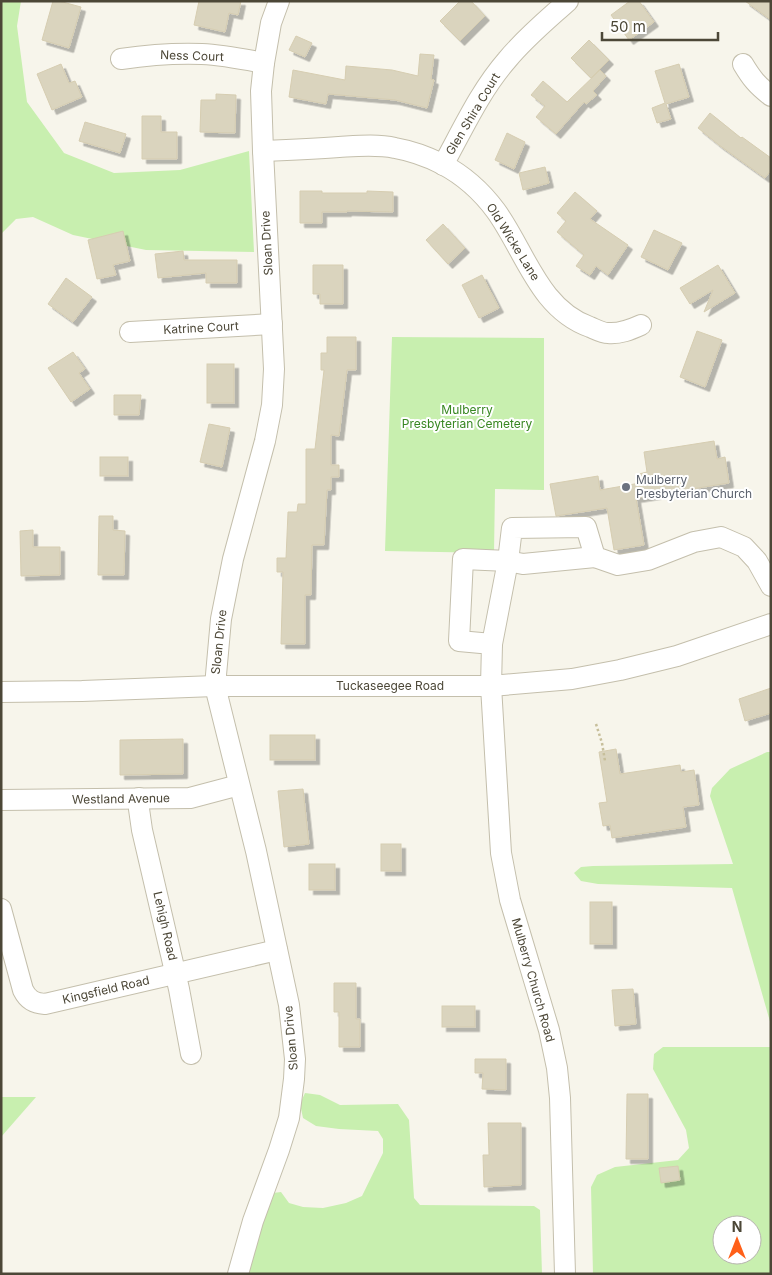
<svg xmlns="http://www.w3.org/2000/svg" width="772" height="1275" font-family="Inter,sans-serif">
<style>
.green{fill:#c8efaf;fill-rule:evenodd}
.building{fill:#dad4be;stroke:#d6cdb1;filter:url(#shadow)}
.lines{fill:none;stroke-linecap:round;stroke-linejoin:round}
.minor-casing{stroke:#c4bfac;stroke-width:22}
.path{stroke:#c7bf9b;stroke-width:2.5;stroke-dasharray:2.5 2.5;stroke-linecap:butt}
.minor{stroke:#fff;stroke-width:20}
.worship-dot{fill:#6b7280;stroke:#fff;stroke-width:2}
.labels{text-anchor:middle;stroke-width:4;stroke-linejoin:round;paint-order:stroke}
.street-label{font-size:12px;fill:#4c4737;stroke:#fff}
.park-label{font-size:12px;fill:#388722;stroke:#fff}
.worship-label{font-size:12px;fill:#5b616d;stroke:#fff;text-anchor:start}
</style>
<defs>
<filter id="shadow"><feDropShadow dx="4.5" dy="4.5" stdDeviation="0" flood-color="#0004"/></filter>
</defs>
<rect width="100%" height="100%" fill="#f7f5eb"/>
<g class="green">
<path d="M1 1H21L17 26 27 102 64 153 114 173 180 170 249 151 254 252 146 250 73 235 33 217 16 219 1 234Z"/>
<path d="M392 337 544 338V490L495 489 494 553 385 551Z"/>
<path d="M767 752H771V1025L732 888 598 884 581 881 574 873 581 867 593 866 733 864 710 796 712 788 730 769Z"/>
<path d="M663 1047H771V1274H593L591 1187 597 1175 615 1167 678 1160 689 1148 686 1130 653 1069 654 1054ZM722 1225H752V1255H722Z"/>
<path d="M305 1093 320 1095 340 1105 398 1104 409 1120 414 1198 420 1205 534 1206 540 1210 542 1274H245L273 1193 281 1192 289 1203 303 1207 323 1208 346 1203 362 1196 383 1153V1139L378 1131 339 1129 316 1126 303 1118 300 1104Z"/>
<path d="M1 1097H36L1 1137Z"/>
</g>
<g class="building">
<path d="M53 1H59L81 7 69 48 42 40Z"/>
<path d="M199 1H241L238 15 229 13 225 32 194 25Z"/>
<path d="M460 1H471L485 16 460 41 440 21Z"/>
<path d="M630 1H639L654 22 629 40 611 15Z"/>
<path d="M745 1H771V20Z"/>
<path d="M296 36 312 43 305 57 289 50Z"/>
<path d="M589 40 609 60 591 78 571 58Z"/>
<path d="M420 54 434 55 431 79 434 80 427 108 395 100 328 94 326 104 289 97 293 70 345 80 346 66 392 70 418 76Z"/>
<path d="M61 64 69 83 75 81 82 97 52 110 37 74Z"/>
<path d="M679 64 689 97 666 104 671 119 657 123 652 108 665 103 655 71Z"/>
<path d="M600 70 606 76 593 91 597 95 586 104 584 102 556 134 536 117 545 106 531 95 543 81 567 102Z"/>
<path d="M216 94 236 95 235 133 200 132 201 100H216Z"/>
<path d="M710 113 741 138 742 137 771 158V170L765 178 719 145 698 128Z"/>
<path d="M142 116H161V132H177V159H142Z"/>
<path d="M85 122 126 134 120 153 79 141Z"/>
<path d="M507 133 525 142 514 169 495 160Z"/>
<path d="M545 167 549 183 523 190 519 173Z"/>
<path d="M300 191H322V193H367V191L393 192V212L347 211V212H322V223H300Z"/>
<path d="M575 192 597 211 590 219 628 245 608 275 596 266 590 275 576 266 584 255 557 232 566 221 557 213Z"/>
<path d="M443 224 465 248 448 264 426 240Z"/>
<path d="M654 230 682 243 668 270 641 257Z"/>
<path d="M123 231 130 261 113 265 116 275 97 279 88 240Z"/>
<path d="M183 251 184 260H237V283H206V273L158 278 155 254Z"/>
<path d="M313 265H343V304H320V294H313Z"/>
<path d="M718 265 735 293 704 312 713 290 690 304 680 288Z"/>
<path d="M482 275 499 308 479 318 462 285Z"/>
<path d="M66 278 92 297 73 322 48 304Z"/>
<path d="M697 331 722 340 705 387 680 377Z"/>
<path d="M327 337H356V370H347L339 436 331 435V465H339V477H331V490H327L324 545H312L311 595H305V644H281L283 572H277V558H286L288 512H297L298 504H306V449H315L324 370H321V353H327Z"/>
<path d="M73 352 85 369 79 373 90 389 71 402 48 368Z"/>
<rect x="207" y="364" width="27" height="39"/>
<path d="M114 395H141L139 415H114Z"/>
<path d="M209 424 230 428 222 467 200 462Z"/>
<path d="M714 441 717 459 725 457 729 483 636 498 644 545 614 550 607 508 556 516 550 484 598 476 600 490 640 483 639 474 647 472 644 452Z"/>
<rect x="100" y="457" width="28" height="19"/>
<path d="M99 516H113V530L125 531 124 575H98Z"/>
<path d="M33 530V547H60V575L21 576 20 531Z"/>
<path d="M771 688V713L745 721 739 699Z"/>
<rect x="270" y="735" width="45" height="25"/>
<path d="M183 739V774L120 775V740Z"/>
<path d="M616 749 620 774 680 765 681 772 694 770 699 805 683 807 686 827 612 838 610 825 603 826 599 803 607 802 599 752Z"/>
<path d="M303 789 309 844 284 847 278 791Z"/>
<rect x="381" y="844" width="20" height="27"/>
<rect x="309" y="864" width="26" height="26"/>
<rect x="590" y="902" width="22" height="42"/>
<path d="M334 983H356V1019H360V1047H339V1012H334Z"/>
<path d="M633 989 636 1024 615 1026 612 990Z"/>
<rect x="442" y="1006" width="33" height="21"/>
<path d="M475 1059H506V1090L482 1089 483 1073H475Z"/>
<path d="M627 1094H648V1159H626Z"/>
<path d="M488 1123H521V1185L484 1187 483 1155H489Z"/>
<path d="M678 1166 680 1180 661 1183 659 1168Z"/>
</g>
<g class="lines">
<g class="minor-casing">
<g id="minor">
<path d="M121 59C148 55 175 53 202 54 223 55 243 59 264 63"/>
<path d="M743 64C752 79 757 85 771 96"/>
<path d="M263 151C288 150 313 149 339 147 357 146 377 144 395 148 412 151 428 157 442 164 463 175 482 192 496 211 525 251 539 309 590 327 595 329 602 333 608 333 620 334 630 330 641 325"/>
<path d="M443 165C463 129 480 91 507 60 525 38 547 20 568 1"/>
<path d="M130 332 272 324"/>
<path d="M492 644 508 561 512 528 586 527 595 557 618 565 648 560 694 542 721 537 744 547 757 561 771 586"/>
<path d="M1 692 82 691 215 686H491L572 679 620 670 677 656 771 624"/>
<path d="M139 798V809L142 830 179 989 191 1054"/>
<path d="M1 800 190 798 239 785"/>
<path d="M1 909 23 990C28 1000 34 1003 45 1004L277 950"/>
<path d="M238 1274 253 1221 279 1150 289 1118 294 1079 295 1059 289 1005 256 851 215 686 221 619 233 559 265 441 272 405 274 369 263 151 261 91 264 63 271 23 279 1"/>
<path d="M565 1274 560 1098 557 1068 549 1030 510 900 501 853 491 686 492 644 459 641 463 559 508 561 523 564 595 557"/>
</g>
</g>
<path class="path" d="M596 724 602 743 605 761"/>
<use href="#minor" class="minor"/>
</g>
<circle class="worship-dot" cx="626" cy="487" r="5"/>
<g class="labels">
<g class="street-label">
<text transform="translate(192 56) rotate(2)" y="4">Ness Court</text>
<text transform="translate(473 114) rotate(-59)" y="4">Glen Shira Court</text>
<text transform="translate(513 242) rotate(58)" y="4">Old Wicke Lane</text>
<text transform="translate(267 243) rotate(-93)" y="4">Sloan Drive</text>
<text transform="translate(201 328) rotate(-3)" y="4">Katrine Court</text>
<text transform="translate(219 642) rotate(-84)" y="4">Sloan Drive</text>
<text x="390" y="690">Tuckaseegee Road</text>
<text transform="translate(121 799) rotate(-1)" y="4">Westland Avenue</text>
<text transform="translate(165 926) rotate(77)" y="4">Lehigh Road</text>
<text transform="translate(533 980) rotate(74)" y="4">Mulberry Church Road</text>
<text transform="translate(106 990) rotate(-13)" y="4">Kingsfield Road</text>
<text transform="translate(291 1038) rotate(-95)" y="4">Sloan Drive</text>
</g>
<g class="park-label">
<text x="467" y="414">Mulberry<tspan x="467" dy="14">Presbyterian Cemetery</tspan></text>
</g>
<g class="worship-label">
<text x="636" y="484">Mulberry<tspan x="636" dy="14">Presbyterian Church</tspan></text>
</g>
</g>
<rect width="772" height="1275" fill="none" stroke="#4c4737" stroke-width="5"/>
<g transform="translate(737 1240)"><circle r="24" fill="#ffffff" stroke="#b7b5af"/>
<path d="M0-4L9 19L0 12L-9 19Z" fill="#ff6019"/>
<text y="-8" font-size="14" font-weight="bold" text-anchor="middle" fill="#4c4737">N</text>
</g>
<path d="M602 32v8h116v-8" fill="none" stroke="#4c4737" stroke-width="2.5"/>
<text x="610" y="32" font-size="15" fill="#4c4737" stroke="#ffffff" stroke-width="4" paint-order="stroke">50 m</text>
</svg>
